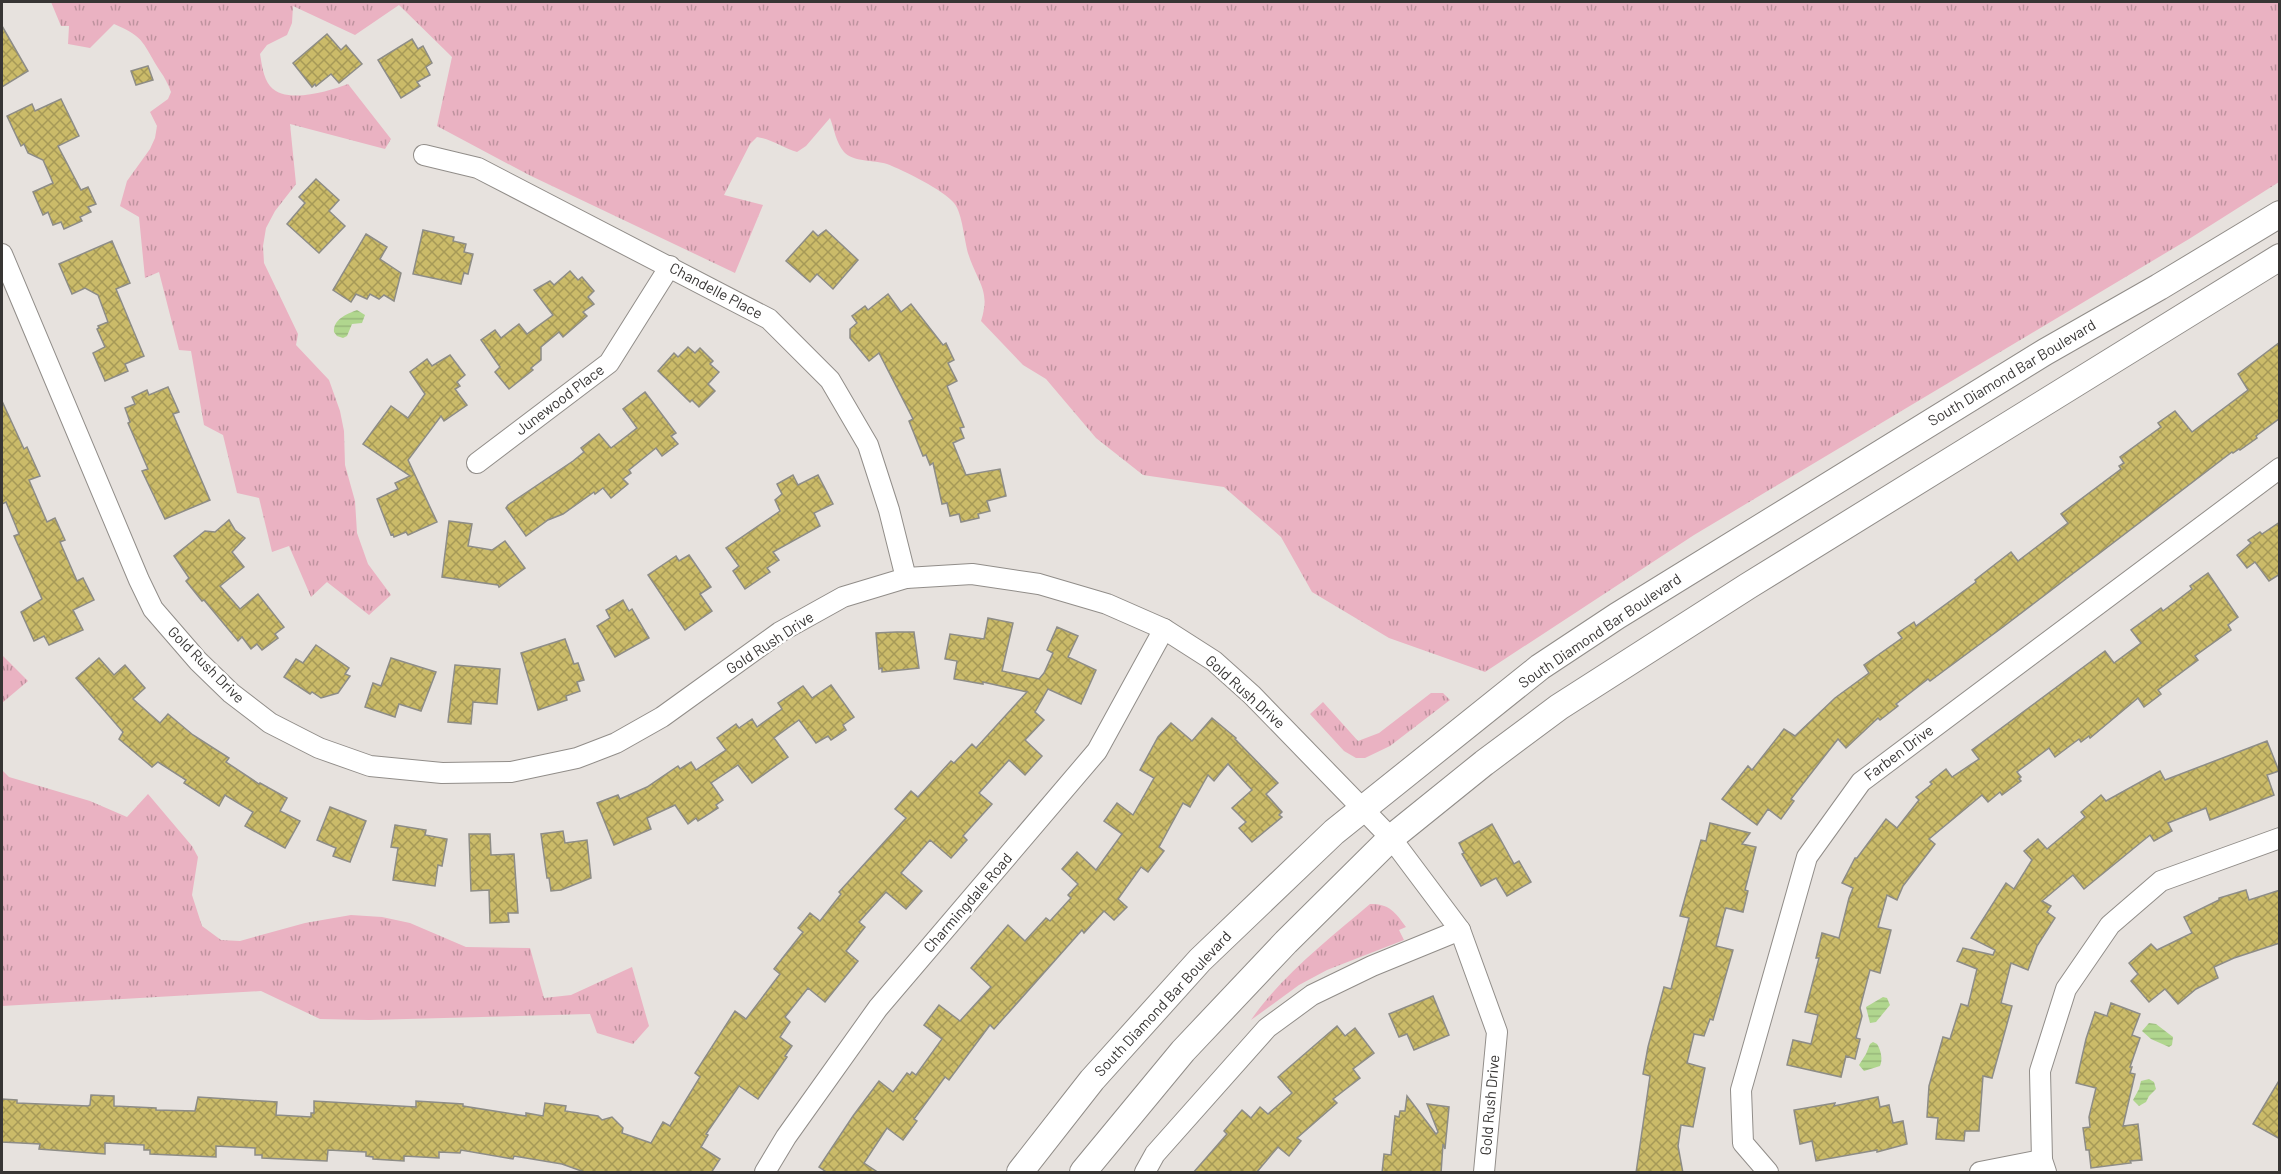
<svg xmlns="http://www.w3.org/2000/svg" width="2281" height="1174" font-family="Barlow,sans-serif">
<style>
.grass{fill:url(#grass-tufts)}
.water{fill:url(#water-rules)}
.building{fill:url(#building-cross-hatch);stroke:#8d8c86;stroke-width:1.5}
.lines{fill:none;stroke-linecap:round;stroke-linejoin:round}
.minor-casing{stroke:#918d89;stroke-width:22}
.major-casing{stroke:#918d89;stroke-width:28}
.minor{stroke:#fff;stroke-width:20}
.major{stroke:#fff;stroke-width:26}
.labels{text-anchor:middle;stroke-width:5;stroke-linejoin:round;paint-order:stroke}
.street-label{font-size:15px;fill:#373534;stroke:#fff}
</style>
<defs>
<pattern id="grass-tufts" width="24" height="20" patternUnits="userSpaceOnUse" patternTransform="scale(1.5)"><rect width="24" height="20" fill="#eab2c2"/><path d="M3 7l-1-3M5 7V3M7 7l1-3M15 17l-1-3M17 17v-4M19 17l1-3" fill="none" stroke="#be929e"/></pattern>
<pattern id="water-rules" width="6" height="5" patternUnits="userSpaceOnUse" patternTransform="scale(1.5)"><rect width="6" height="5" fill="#b0d68e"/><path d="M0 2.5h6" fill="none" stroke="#98b87b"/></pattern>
<pattern id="building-cross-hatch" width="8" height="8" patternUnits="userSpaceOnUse" patternTransform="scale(1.5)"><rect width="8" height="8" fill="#cbbb69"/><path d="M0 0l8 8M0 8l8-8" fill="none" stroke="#a69957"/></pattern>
</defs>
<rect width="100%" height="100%" fill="#e7e2de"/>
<g class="grass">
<path d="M51 2H2279V182L2189 239 1694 535 1485 672 1389 638 1312 592 1281 537 1224 487 1143 475 1096 438 1046 379 1023 365 981 321C991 291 978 283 969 256 964 242 963 214 954 203 945 191 903 170 887 164 874 160 853 162 844 152 836 143 834 128 830 118L806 146 797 152C783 148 771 139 757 137L750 144 724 195 763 205 735 273 529 175 437 126 452 57 399 5 355 35 293 6 292 23 287 35 267 45 260 54C262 65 263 77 270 86 286 105 329 91 348 84L391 139 385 149 290 124 296 184 275 211 266 228 263 246 264 263 298 334 296 345 329 380 340 411 344 431 345 465 355 501 357 533 368 564 391 595 369 615 327 582 311 597 289 546 272 552 259 498 237 493 223 435 204 425 191 351 179 350 159 272 145 278 139 217 120 206 127 181 150 149 155 138 157 126 150 112 168 99 171 92C168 84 165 78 160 71 143 45 146 37 114 24L90 48 68 44 69 26H61Z"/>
<path d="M2 655 28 681 2 703Z"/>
<path d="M1431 693H1443L1450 700 1390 746 1365 758H1356L1344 751 1310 714 1323 702 1358 741 1379 733Z"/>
<path d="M2 770 9 777 90 801 127 817 148 794 192 846 198 857 192 895 202 926 221 940 240 941 305 923 351 915 382 917 410 923 466 947 530 948 544 998 571 995 632 967 649 1026 633 1044 597 1033 590 1014 369 1020 320 1019 261 991 2 1006Z"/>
<path d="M1370 904C1390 904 1395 912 1406 927L1399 930 1404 940 1327 970 1299 985 1251 1020C1283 974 1328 940 1370 904Z"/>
</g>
<g class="water">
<path d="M357 310 365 315 362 323 352 324 347 336 343 338 337 336 334 332C333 319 347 314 357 310Z"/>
<path d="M1883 997 1887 998 1890 1005 1876 1022 1870 1023 1866 1007Z"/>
<path d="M2149 1023 2156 1024 2173 1037 2172 1045 2169 1047 2151 1039 2142 1031Z"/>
<path d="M1873 1042 1877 1044C1881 1050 1883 1060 1880 1066L1864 1071 1859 1065 1866 1054 1870 1044Z"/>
<path d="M2149 1079 2154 1082 2156 1089 2149 1096 2146 1102 2139 1106 2133 1100 2139 1089 2141 1081Z"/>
</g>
<g class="building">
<path d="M2 26 28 71 2 87Z"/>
<path d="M327 34 341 50 346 45 362 64 339 83 331 74 316 86 315 84 312 87 293 63Z"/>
<path d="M412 39 418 49 423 46 432 63 426 67 430 75 417 82 420 86 401 98 378 60Z"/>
<path d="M148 66 153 80 136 85 131 71Z"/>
<path d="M61 99 79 136 58 146 81 190 88 187 96 204 88 207 91 212 80 217 82 221 64 229 61 222 53 225 48 212 43 215 33 192 53 183 43 160 28 153 24 144 21 146 7 116 32 104 35 111Z"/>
<path d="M316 179 339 200 329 211 345 226 319 253 287 224 305 203 299 197Z"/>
<path d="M423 230 454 237 453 241 466 244 464 252 473 254 468 274 464 273 461 284 413 274Z"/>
<path d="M826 230 858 260 833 289 817 274 810 282 786 261 813 231 818 236Z"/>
<path d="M366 234 387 247 380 259 401 273 394 301 384 295 379 299 370 294 367 299 356 294 351 302 333 290Z"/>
<path d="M112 241 130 283 116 289 144 356 125 364 128 371 105 381 93 353 105 347 97 329 99 328 98 326 108 322 98 295 85 288 72 294 59 264Z"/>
<path d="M570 271 578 280 582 277 594 291 588 297 594 304 583 312 587 316 563 337 559 332 541 347V360L531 368 533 370 509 389 495 372 500 367 481 340 495 330 501 338 519 324 527 334 553 315 534 290 550 281 554 285Z"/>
<path d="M888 294 901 312 911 304 943 345 946 343 954 360 948 363 957 381 947 386 964 427 960 428 964 438 953 443 966 475 1000 469 1006 496 987 501 990 511 978 514 979 518 961 522 959 514 950 516 947 503 942 504 933 463 930 465 926 455 923 456 909 421 913 419 879 353 869 361 850 338V329L857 323 852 316 865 306 868 310Z"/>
<path d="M2280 342V418L2256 436 2257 438 2240 450 2239 449 2233 453 2232 452 2003 627 1930 681 1928 679 1896 704 1898 706 1880 720 1878 718 1846 748 1838 739 1791 799 1794 801 1781 819 1768 809 1757 825 1722 799 1748 766 1752 770 1784 729 1795 736 1835 698 1869 673 1864 665 1902 638 1898 633 1914 622 1916 626 1976 582 1975 580 2011 552 2018 561 2068 523 2061 514 2121 469 2119 466 2124 463 2120 457 2161 427 2158 423 2175 411 2192 432 2248 390 2238 374Z"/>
<path d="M688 347 695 353 700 348 713 361 710 364 719 372 708 384 715 391 699 407 692 400 690 402 658 371 674 353 678 357Z"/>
<path d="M450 355 465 375 457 382 460 386 455 389 467 405 444 421 441 416 408 460 437 522 408 535 406 532 394 537 393 534 391 535 377 499 398 489 395 483 410 476 363 444 391 406 408 418 425 394 410 372 427 359 432 366Z"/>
<path d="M168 387 179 412 173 414 210 500 165 519 142 471 148 469 128 423 130 422 125 408 135 404 132 397 147 390 149 395Z"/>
<path d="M645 392 676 433 671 436 678 444 662 456 656 448 629 470 631 473 623 479 628 484 611 498 603 488 595 494 594 492 563 514 548 520 526 536 506 508 508 505 573 461 584 452 581 448 599 434 611 448 637 428 623 409Z"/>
<path d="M2 401 24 449 27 447 40 476 29 480 47 522 55 518 65 540 60 542 77 581 83 578 94 600 73 610 83 630 49 645 44 636 34 641 21 612 42 599 14 536 19 534 6 502 2 504Z"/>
<path d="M793 475 798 485 818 475 833 504 814 513 820 526 773 552 779 560 767 568 770 572 745 589 733 571 739 566 726 548 780 511 775 500 782 494 777 484Z"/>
<path d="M229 520 235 530 245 538 232 552 244 567 220 586 240 609 258 594 284 627 275 634 278 638 262 650 257 644 251 649 242 637 238 641 204 600 202 601 186 581 189 578 174 556 205 531 215 532Z"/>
<path d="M449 521 472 524 468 546 492 550 505 541 525 568 499 587 498 585 442 577Z"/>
<path d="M2280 522V574L2269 581 2255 562 2247 568 2237 555 2251 543 2248 540 2260 532 2262 534Z"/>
<path d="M689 555 711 587 700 594 712 611 685 630 648 575 676 556 679 561Z"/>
<path d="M2208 573 2238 617 2228 625 2231 630 2195 656 2198 660 2158 690 2161 694 2144 707 2138 698 2090 738 2089 736 2081 742 2079 739 2055 757 2049 748 2017 772 2021 777 2019 779 2021 781 2002 795 2000 792 1988 802 1982 795 1929 839 1935 844 1903 886 1897 900 1887 895 1878 927 1891 930 1880 973 1870 970 1860 1008 1862 1016 1856 1038 1860 1039 1855 1059 1846 1056 1841 1077 1787 1065 1793 1040 1811 1044 1818 1015 1805 1012 1819 958H1816L1822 933 1839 938 1849 898 1853 888 1842 883 1855 858H1857L1886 819 1897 828 1919 800 1916 797 1932 784 1930 782 1946 769 1952 777 1979 759 1972 750 2105 651 2114 663 2141 643 2131 630 2161 608 2163 611 2192 589 2190 586Z"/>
<path d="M623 600 629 611 632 609 649 638 615 657 597 626 610 618 606 610Z"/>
<path d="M988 618 1013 623 1002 671 1039 679 1044 673 1053 653 1047 650 1057 627 1078 636 1068 657 1096 670 1081 704 1048 689 1035 712 1044 720 1025 740 1042 756 1025 775 1009 760 979 793 992 804 963 836 967 840 951 858 930 840 901 873 922 891 906 909 886 892 859 922 865 927 846 951 858 961 825 1002 808 988 785 1017 790 1022 780 1037 792 1046 785 1056 787 1057 758 1099 739 1086 706 1134 708 1135 701 1147 720 1159 711 1173H587L562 1164 514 1156 513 1159 461 1150 460 1153 439 1152V1158L404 1156V1161L373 1159V1157L366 1156V1152L328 1150 327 1161 262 1158V1155H255V1148L216 1146V1157L150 1154V1150H144V1145L105 1143V1154L39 1149 40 1144 2 1142V1099L17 1100V1103L88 1106 90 1105 91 1095 114 1096V1106L156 1108V1110L195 1111 198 1097 277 1102 276 1115 311 1117V1113H314V1101L416 1107V1101L463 1104V1106L526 1116V1113L543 1116 545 1103 566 1106 565 1111 598 1116 602 1120 612 1117 623 1128 622 1133 651 1143 663 1122 670 1126 700 1077 695 1073 735 1011 746 1019 780 974 774 969 803 932 798 928 810 913 820 921 841 894 839 892 906 818 895 809 911 791 918 797 951 761 954 763 972 744 976 748 1027 692 983 682V684L954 679 957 661 945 659 950 634 984 639Z"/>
<path d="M896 632H914L919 668 882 672V668L879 669 876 633Z"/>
<path d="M565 639 574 664 578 663 584 680 577 682 580 691 566 696 567 700 538 710 521 653Z"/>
<path d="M316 645 349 668 345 674 350 676 338 693 321 698 312 692 310 694 284 677 296 659 303 663Z"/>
<path d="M99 658 114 675 125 665 145 688 133 699 160 723 168 714 193 735 229 758 226 762 259 784 260 783 287 798 280 811 300 821 285 848 245 826 253 812 225 795 219 806 184 783 186 780 158 762 152 767 119 739 123 732 76 678Z"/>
<path d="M391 658 436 672 421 711 399 704 395 717 365 707 373 683 381 686Z"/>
<path d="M455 665 500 669 497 704 473 702 471 724 448 722Z"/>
<path d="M831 685 854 717 843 725 846 730 831 740 828 736 816 743 799 720 774 738 788 757 752 783 738 765 711 783 723 800 716 805 718 808 698 821 696 818 688 824 675 805 647 818 651 829 614 845 597 803 618 795 620 799 647 787 678 766 680 769 691 762 696 770 726 750 717 738 736 724 739 728 752 719 757 727 782 709 778 703 803 686 812 698Z"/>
<path d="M1212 718 1236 738 1235 739 1278 783 1266 794 1282 812 1279 815 1282 817 1252 842 1239 828 1246 822 1232 808 1252 790 1228 764 1214 781 1208 775 1190 807 1183 803 1159 847 1164 851 1148 872 1141 867 1118 899 1127 907 1114 920 1104 911 1084 933 1082 930 994 1029 990 1025 949 1080 945 1077 914 1119 917 1121 903 1140 887 1128 864 1163 879 1173H828L819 1167 853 1116 879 1081 893 1092 907 1073 910 1075 912 1072 916 1075 942 1039 924 1025 939 1005 960 1021 991 987 971 968 1008 925 1025 941 1046 918 1050 921 1071 898 1068 895 1078 884 1062 869 1077 852 1096 870 1122 834 1104 821 1117 803 1133 815 1154 778 1140 770 1158 737 1171 723 1192 741Z"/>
<path d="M2267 741 2279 771 2267 775 2274 795 2210 820 2206 808 2168 823 2172 831 2154 841 2150 835 2084 889 2073 875 2042 901 2051 906 2047 912 2055 918 2037 946 2028 970 2011 963 2001 1003 2012 1006 1992 1078 1983 1076 1979 1131H1965L1964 1141 1936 1139 1938 1118 1927 1117 1929 1086 1943 1037 1950 1039 1961 1004 1968 1006 1977 969 1957 961 1963 948 1993 955 1995 950 1971 938 2006 883 2014 889 2032 860 2024 851 2038 839 2047 849 2085 817 2081 812 2101 795 2106 801 2160 771 2165 780Z"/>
<path d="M330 807 366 821 350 862 333 856 336 848 317 840Z"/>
<path d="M1710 823 1750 833 1742 844 1756 847 1745 890 1748 891 1743 912 1726 908 1724 914 1716 946 1733 950 1713 1020 1710 1019 1704 1036 1694 1034 1687 1063 1705 1068 1693 1127 1681 1125 1678 1146 1683 1173H1636L1650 1076 1643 1074 1648 1047 1664 987 1671 989 1689 918 1680 916 1701 840 1706 841Z"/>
<path d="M1492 824 1514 864 1519 861 1531 882 1507 896 1496 878 1481 886 1462 854 1464 853 1459 843Z"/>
<path d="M395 825 426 830 425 835 447 839 442 866 438 865 435 886 393 880 398 848 391 847Z"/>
<path d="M563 831 565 843 587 840 591 878 561 890 551 891 549 878H547L541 834Z"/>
<path d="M469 834H490L491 855 514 854 518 913H508L509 922 490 923 489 890 471 891Z"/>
<path d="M2246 890 2249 900 2280 890V943L2234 958 2214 967 2218 978 2196 989 2178 1004 2165 989 2149 1002 2131 981 2138 974 2129 963 2151 944 2157 950 2192 933 2184 917 2219 900V898Z"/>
<path d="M1433 996 1449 1035 1414 1050 1407 1034 1399 1037 1389 1014Z"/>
<path d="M2111 1003 2140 1014 2132 1035 2140 1038 2130 1067H2132L2130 1073 2135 1074 2123 1126 2138 1124 2142 1160 2130 1161 2131 1163 2091 1168 2089 1150H2086L2083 1128 2090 1127 2089 1117 2096 1088 2076 1083 2086 1039 2095 1012 2107 1016Z"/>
<path d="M1337 1026 1345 1036 1355 1028 1374 1053 1353 1069 1360 1078 1333 1099 1337 1103 1297 1138 1301 1141 1289 1156 1278 1147 1256 1173H1193L1227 1134 1224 1131 1242 1110 1251 1118 1260 1107 1268 1114 1292 1093 1278 1077Z"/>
<path d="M2280 1079V1139L2253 1124Z"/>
<path d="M1407 1096 1436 1134 1438 1132 1427 1104 1449 1107 1445 1149 1443 1144 1441 1173H1382L1384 1154 1391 1155 1395 1116 1399 1117 1400 1111H1405Z"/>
<path d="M1878 1097 1880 1107 1889 1105 1893 1123 1903 1121 1907 1144 1877 1152V1150L1816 1161 1812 1141 1800 1144 1794 1110 1835 1103 1834 1106Z"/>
</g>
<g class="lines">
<g class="minor-casing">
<g id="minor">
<path d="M424 155 478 168 769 319 830 380 868 445 889 510 906 578"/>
<path d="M2 254 139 580 153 609 198 661 231 693 270 723 319 748 370 766 442 773 511 772 577 758 616 743 662 717 780 632 843 597 906 578 972 574 1039 584 1107 604 1164 629 1214 661 1252 695 1391 838 1460 930 1497 1032 1484 1172"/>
<path d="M477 463 609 363 670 266"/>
<path d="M765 1172 786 1137 878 1008 1097 751 1164 629"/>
<path d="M1145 1172 1155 1154 1267 1028 1312 995 1372 966 1460 930"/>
<path d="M1768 1172 1743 1143 1741 1090 1807 857 1861 782 2280 468"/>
<path d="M1980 1172 2042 1160"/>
<path d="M2046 1172 2042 1160 2040 1071 2066 989 2110 925 2161 881 2280 838"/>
</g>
</g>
<g class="major-casing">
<g id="major">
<path d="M1020 1172 1092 1080 1200 960 1334 832 1540 667 1617 616 2045 352 2159 287 2280 214"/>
<path d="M1083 1172 1183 1051 1286 942 1391 838 1484 763 1559 707 1748 586 2280 257"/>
</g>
</g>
<use href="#minor" class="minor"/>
<use href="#major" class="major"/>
</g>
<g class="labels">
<g class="street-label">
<text transform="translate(716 291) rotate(28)" y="5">Chandelle Place</text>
<text transform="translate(2012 373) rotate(-31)" y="5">South Diamond Bar Boulevard</text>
<text transform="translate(560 400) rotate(-37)" y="5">Junewood Place</text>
<text transform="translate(1600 631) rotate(-34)" y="5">South Diamond Bar Boulevard</text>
<text transform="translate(770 643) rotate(-33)" y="5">Gold Rush Drive</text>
<text transform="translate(206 665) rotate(45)" y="5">Gold Rush Drive</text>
<text transform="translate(1245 692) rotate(42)" y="5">Gold Rush Drive</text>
<text transform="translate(1899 753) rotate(-37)" y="5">Farben Drive</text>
<text transform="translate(968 903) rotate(-49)" y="5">Charmingdale Road</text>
<text transform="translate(1163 1004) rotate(-47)" y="5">South Diamond Bar Boulevard</text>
<text transform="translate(1490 1105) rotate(-85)" y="5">Gold Rush Drive</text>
</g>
</g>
<rect width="2281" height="1174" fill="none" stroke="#373534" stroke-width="6"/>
</svg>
